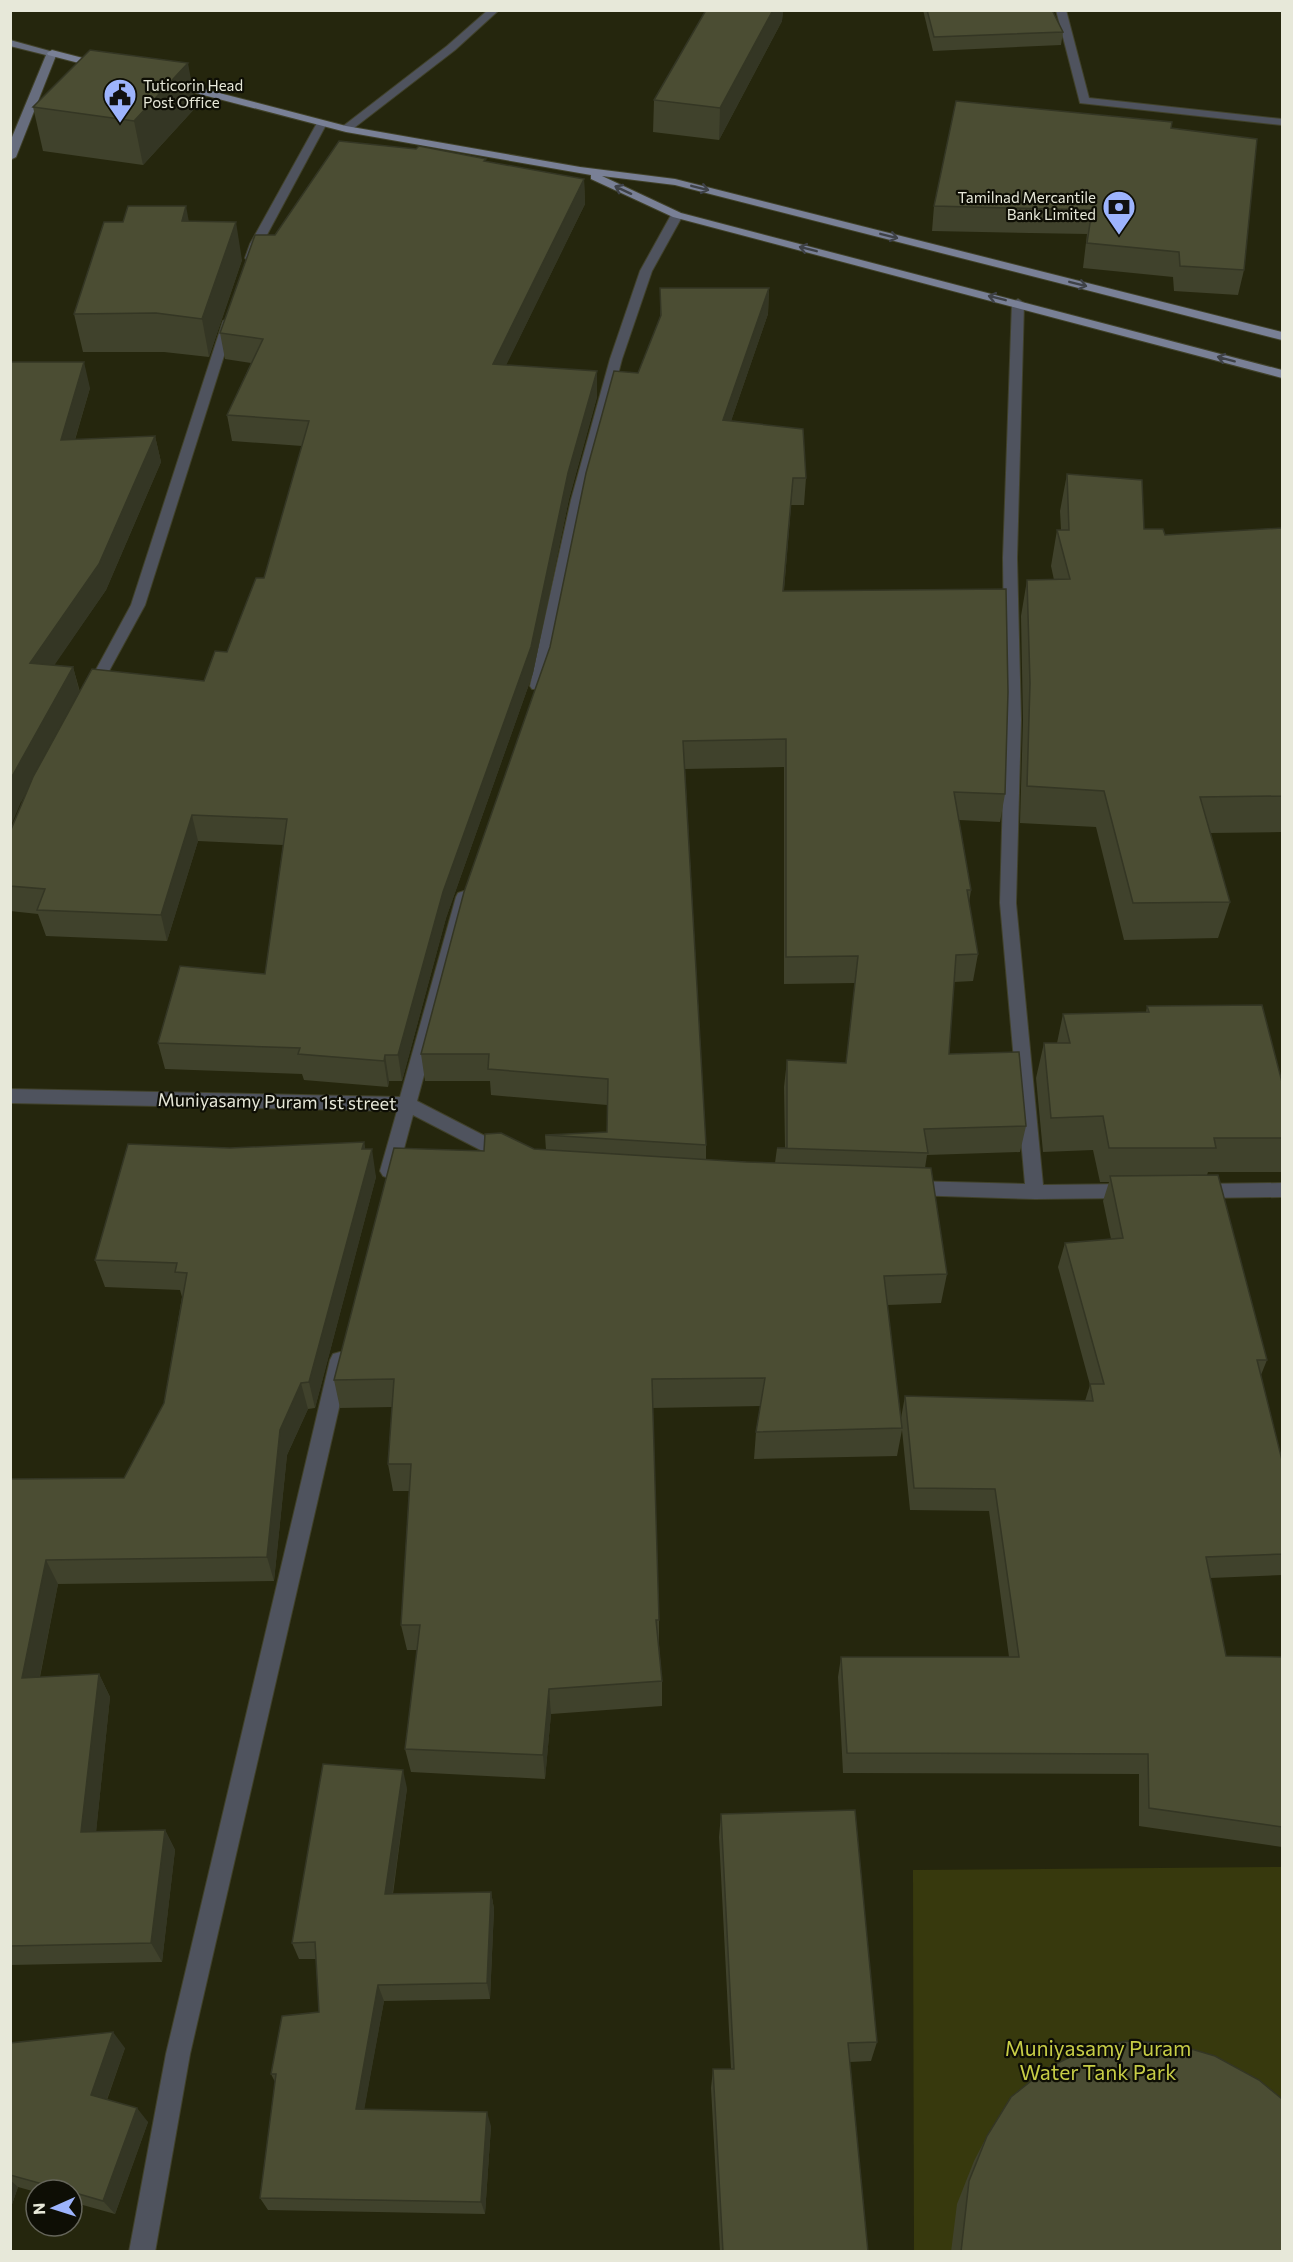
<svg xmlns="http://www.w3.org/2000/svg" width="1293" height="2262" font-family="Commissioner,sans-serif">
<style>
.green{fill:#37390d}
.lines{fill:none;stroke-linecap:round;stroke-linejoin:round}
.street-casing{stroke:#40412a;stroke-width:2}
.secondary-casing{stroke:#40412a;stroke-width:2}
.primary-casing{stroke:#40412a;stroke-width:2}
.street{fill:#4f535e;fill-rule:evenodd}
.secondary{fill:#676d7e;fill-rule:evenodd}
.primary{fill:#798096;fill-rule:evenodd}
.wall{fill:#40422c;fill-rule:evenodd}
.shaded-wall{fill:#343624}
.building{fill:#4b4d33;stroke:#343624;stroke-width:1.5}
.oneway{stroke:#3e4146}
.labels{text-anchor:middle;stroke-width:4.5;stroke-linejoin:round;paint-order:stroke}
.far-poi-label{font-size:15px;fill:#e7e8d9;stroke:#0e0e05;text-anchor:start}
.street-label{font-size:18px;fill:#e7e8d9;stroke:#0e0e05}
.near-park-label{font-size:21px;fill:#c7cd46;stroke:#0e0e05}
</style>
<rect width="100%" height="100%" fill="#25260d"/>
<path class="green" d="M1282 1867V2251H914L913 1870Z"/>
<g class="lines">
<g class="street-casing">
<g id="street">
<path d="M488 10H499L455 50 350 131H342V127L447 46Z"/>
<path d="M1056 10H1066L1089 98 1282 119V125L1080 103Z"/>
<path d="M322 120 327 123 262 244 255 260H247L245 258 250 244 317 123Z"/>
<path d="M677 212 683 215 652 271 622 359 585 500 544 686 542 689H532L530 686 571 500 610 359 640 271 671 215Z"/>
<path d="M1018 299 1024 303 1017 558 1021 720 1016 903 1043 1185 1129 1184 1136 1186 1138 1191 1136 1196 1129 1198 1035 1199 911 1195 904 1193 902 1188 904 1183 911 1181 1025 1184 1000 903 1005 720 1003 558 1012 303Z"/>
<path d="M229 317 235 321 145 605 97 693H87L85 690 131 605 223 321Z"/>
<path d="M464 891 470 893 472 897 417 1101 512 1150 515 1155 512 1160 506 1162 500 1160 413 1115 398 1171 395 1176 389 1178 383 1176 380 1171 397 1111 10 1103V1089L400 1097 456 897 458 893Z"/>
<path d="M1282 1183V1197L1199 1198 1192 1196 1190 1191 1192 1186 1199 1184Z"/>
<path d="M340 1352 347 1354 350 1360 190 2054 155 2252H129L166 2054 330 1360 333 1354Z"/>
</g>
</g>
<g class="secondary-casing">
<path id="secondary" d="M10 40 57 53 16 157 10 160V142L46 55 10 46Z"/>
</g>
<g class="primary-casing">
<g id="primary">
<path d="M52 50 106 64 107 66 102 69 48 55 47 53Z"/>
<path d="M169 80 346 126 580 167 675 179 1282 332V340L675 185 602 176 681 213 1282 370V378L673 217 591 179V175L346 132 165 85V81Z"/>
</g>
</g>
<use href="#street" class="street"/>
<use href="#secondary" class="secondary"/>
<use href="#primary" class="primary"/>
</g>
<g class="wall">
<path d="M706 10H783L782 21 719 140 653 132 654 100Z"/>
<path d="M923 10H1052L1063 32 1061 45 933 51Z"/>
<path d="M33 107H196L143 165 43 151Z"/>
<path d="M1171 128 1244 270 1238 295 1174 291 1173 277 1083 268 1087 234 932 231 934 206Z"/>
<path d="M487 162 584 179 585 204 506 365 597 371V397L569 499 533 673 446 918 402 1081H389L388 1087 304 1080 302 1074 165 1069 158 1043 265 974 283 845 198 841 167 941 46 936 38 914 10 911V832L28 789 21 802 10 362 90 388 75 440 155 436 161 462 106 590 54 665 73 667 80 692 204 681 227 652 264 578 302 446 232 441 227 415 251 363 225 359 220 333 275 235Z"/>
<path d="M189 221 242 260 209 357 164 352H83L74 314Z"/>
<path d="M660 288H769L768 314 731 421 806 478 804 505H791L784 591 1005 794 1000 822 959 820 971 890 969 903 978 954 973 981 954 982 949 1054 1026 1126 1020 1152 927 1155 925 1168 947 1274 941 1303 887 1305 901 1418 905 1396 1085 1401 1090 1385 1058 1267 1065 1243 1111 1239 1103 1201 1109 1182H1100L1093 1150 1043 1152 1036 1078 1044 1043H1057L1063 1014 1146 1012 1147 1006 1282 1082V1172H1208L1207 1175 1267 1360 1261 1375 1282 1460V1575L1210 1578 1226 1656 1282 1657V1847L1139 1826V1774L843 1773 838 1677 841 1657H1009L989 1511 910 1510 902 1430 897 1456 754 1459 756 1432 761 1406 652 1408 659 1620V1645L662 1681V1706L551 1714 545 1779 411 1772 405 1749 417 1650H407L401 1625 409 1491H393L388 1464 392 1407 340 1408 334 1380 484 1151 534 1149 546 1150 545 1135 607 1132V1105L491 1095 490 1081H425L421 1054 638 373 660 317ZM784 767V984L855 983 846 1063 787 1060 784 1087 785 1148H777L775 1163 706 1160V1145L685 769Z"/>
<path d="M1067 474 1144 529 1165 535 1282 528V832L1210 833 1230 902 1218 938 1124 940 1096 827 1020 823 1023 720 1021 616 1027 580H1054L1051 566 1057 530H1061L1060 511Z"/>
<path d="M364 1142 365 1149 376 1177 315 1408 308 1409 287 1455 274 1581 58 1584 40 1677 99 1674 110 1697 96 1832 165 1830 175 1850 162 1962 10 1965V1479L124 1478 164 1403 182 1297 180 1290 105 1287 95 1260 230 1148Z"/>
<path d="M407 1788 393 1894 491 1892 494 1909 490 1999 384 2001 364 2109 491 2126 485 2214 268 2210 260 2198 275 2082 271 2074 319 2012 316 1959H299L292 1943Z"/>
<path d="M721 1814 877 2042 871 2061 850 2062 868 2252H720L711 2088 713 2069H731L719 1837Z"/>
<path d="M10 2043 125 2048 107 2100 148 2122 115 2214 72 2202V2190H36V2192L18 2187 10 2210Z"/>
<path d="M987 2136 1282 2252H951L957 2204 974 2161Z"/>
</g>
<g class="shaded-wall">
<path d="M773 10H783L782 21 719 140 720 108Z"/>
<path d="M188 63 196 107 143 165 134 121Z"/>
<path d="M584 179 585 204 494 390 493 364Z"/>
<path d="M186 206 193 243 182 221Z"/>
<path d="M236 222 242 260 209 357 202 319Z"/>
<path d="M769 288 768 314 722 447 723 420Z"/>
<path d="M84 362 90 388 67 466 61 440Z"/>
<path d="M597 371V397L569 499 533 673 446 918 402 1081 398 1055 443 892 568 473Z"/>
<path d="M155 436 161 462 106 590 38 689 30 663Z"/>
<path d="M793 478 791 505 781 619 783 591Z"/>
<path d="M73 667 80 694 21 802 10 828V780Z"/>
<path d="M192 815 198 841 167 941 161 915Z"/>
<path d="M385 1055 389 1081 388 1087 384 1061Z"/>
<path d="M364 1142 368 1164 372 1149 376 1177 315 1408 309 1382Z"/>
<path d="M301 1383 308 1409 287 1455 274 1581 267 1557 280 1430Z"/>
<path d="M46 1560 58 1584 35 1700 22 1678Z"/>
<path d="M99 1674 110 1697 94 1852 81 1832Z"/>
<path d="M549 1689 551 1714 545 1779 543 1755Z"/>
<path d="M403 1770 407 1788 390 1911 385 1894Z"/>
<path d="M165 1830 175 1850 162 1962 151 1943Z"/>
<path d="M491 1892 494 1909 490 1999 487 1983Z"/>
<path d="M378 1985 384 2001 362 2122 356 2109Z"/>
<path d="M113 2032 125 2048 103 2110 91 2095Z"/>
<path d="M137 2108 148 2122 115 2214 103 2201Z"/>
<path d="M487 2112 491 2126 485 2214 481 2202Z"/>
<path d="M10 2180 18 2187 10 2210Z"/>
</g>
<g class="building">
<path d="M706 10H773L720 108 654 100Z"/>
<path d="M927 10H1052L1063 32 934 37Z"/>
<path d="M90 50 188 63 134 121 33 107Z"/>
<path d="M956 101 1172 122 1171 128 1257 139 1244 270 1180 266 1179 252 1087 243 1092 210 934 206Z"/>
<path d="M339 141 416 149 419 146 486 159 484 161 584 179 493 364 597 371 568 473 531 647 443 892 398 1055H385L384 1061 298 1054 300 1048 158 1043 180 966 265 974 287 819 192 815 161 915 37 910 45 889 10 886V832L33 777 92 669 204 681 215 651 227 652 256 578H264L309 421 227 415 263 339 220 333 255 235H275Z"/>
<path d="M128 206H186L182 221 236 222 202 319 156 313 74 314 104 222H123Z"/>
<path d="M660 288H769L723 420 803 429 806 478H793L783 591 1006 589 1008 692 1005 794 954 792 971 890H967L978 954 956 955 949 1054 1019 1052 1026 1126 924 1129 928 1153 777 1148H787V1060L846 1063 858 956 786 957V739L683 741 706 1145 545 1135 607 1132 608 1079 488 1069 489 1054H421L464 892 550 647 586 473 614 371 638 373 661 315Z"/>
<path d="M10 362H84L61 440 155 436 99 564 30 663 73 667 10 780Z"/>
<path d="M1067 474 1142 480 1144 529H1163L1165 535 1282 528V796L1200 797 1230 902 1133 903 1104 791 1027 786 1030 683 1027 580 1070 579 1057 530H1069Z"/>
<path d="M1262 1005 1282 1082V1138H1214L1216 1148H1109L1103 1116 1051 1118 1044 1043H1070L1063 1014 1149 1012 1147 1006Z"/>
<path d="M501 1133 534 1149 746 1162 931 1168 947 1274 884 1276 902 1428 756 1432 765 1378 652 1379 659 1620H656L662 1681 549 1689 543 1755 405 1749 420 1625H401L411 1464H388L394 1379 334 1380 394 1148 484 1151 485 1134Z"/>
<path d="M364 1142 362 1149H372L309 1382 301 1383 280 1430 267 1557 46 1560 22 1678 99 1674 81 1832 165 1830 151 1943 10 1946V1479L124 1478 164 1403 187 1273 175 1272 177 1263 95 1260 128 1144 230 1148Z"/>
<path d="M1218 1175 1267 1360H1257L1282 1460V1554L1206 1557 1226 1656 1282 1657V1827L1149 1808 1148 1754 847 1753 841 1657H1019L995 1489 914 1488 905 1396 1093 1401 1090 1384H1104L1065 1243 1123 1238 1110 1176Z"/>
<path d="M323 1764 403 1770 385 1894 491 1892 487 1983 378 1985 356 2109 487 2112 481 2202 260 2198 276 2074H271L282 2016 319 2012 315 1942 292 1943Z"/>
<path d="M855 1810 877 2042 848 2043 868 2252H723L713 2069H734L721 1814Z"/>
<path d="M113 2032 91 2095 137 2108 103 2201 72 2192V2190H64L10 2175V2043Z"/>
<path d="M1126 2041 1171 2043 1215 2056 1259 2080 1282 2099V2252H961L969 2181 987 2136 1011 2097 1046 2069 1084 2050Z"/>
</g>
<defs><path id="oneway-shaft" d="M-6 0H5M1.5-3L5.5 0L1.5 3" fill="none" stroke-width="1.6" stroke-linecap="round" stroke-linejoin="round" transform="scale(1.5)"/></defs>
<g class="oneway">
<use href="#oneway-shaft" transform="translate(700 188) rotate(14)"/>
<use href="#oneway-shaft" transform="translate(623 190) rotate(-155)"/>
<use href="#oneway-shaft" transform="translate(889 236) rotate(14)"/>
<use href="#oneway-shaft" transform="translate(808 249) rotate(-166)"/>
<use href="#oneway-shaft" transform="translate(1078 284) rotate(14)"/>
<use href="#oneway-shaft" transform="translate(997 298) rotate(-166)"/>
<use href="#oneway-shaft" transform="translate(1226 359) rotate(-165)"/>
</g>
<defs>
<g id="civic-pin" transform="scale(1.725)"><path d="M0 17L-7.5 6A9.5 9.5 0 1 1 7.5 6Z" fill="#9db4fd" stroke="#0e0e05"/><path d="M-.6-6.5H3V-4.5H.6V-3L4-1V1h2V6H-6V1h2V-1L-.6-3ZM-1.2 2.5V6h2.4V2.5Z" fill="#111"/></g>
<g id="bank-pin" transform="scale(1.725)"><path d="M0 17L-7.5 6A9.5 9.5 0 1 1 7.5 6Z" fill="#9db4fd" stroke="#0e0e05"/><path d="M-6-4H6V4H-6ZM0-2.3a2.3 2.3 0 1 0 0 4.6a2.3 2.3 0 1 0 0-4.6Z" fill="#111"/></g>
</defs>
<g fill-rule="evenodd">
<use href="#civic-pin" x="120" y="95"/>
<use href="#bank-pin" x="1119" y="207"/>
</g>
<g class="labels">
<g class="far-poi-label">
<text x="143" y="91">Tuticorin Head<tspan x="143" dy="17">Post Office</tspan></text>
<text x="1096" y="203" text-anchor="end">Tamilnad Mercantile<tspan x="1096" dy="17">Bank Limited</tspan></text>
</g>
<g class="street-label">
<text transform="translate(277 1102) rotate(1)" y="6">Muniyasamy Puram 1st street</text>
</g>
<g class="near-park-label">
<text x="1098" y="2056">Muniyasamy Puram<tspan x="1098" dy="24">Water Tank Park</tspan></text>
</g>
</g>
<rect width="1293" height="2262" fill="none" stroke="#e7e8d9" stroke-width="24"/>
<g transform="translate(54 2208) rotate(267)"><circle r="28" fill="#0e0e05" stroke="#65655a" stroke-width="1.5"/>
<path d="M0-4.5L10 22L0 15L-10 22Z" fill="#9db4fd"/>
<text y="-9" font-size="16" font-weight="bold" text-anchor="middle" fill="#e7e8d9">N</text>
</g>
</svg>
